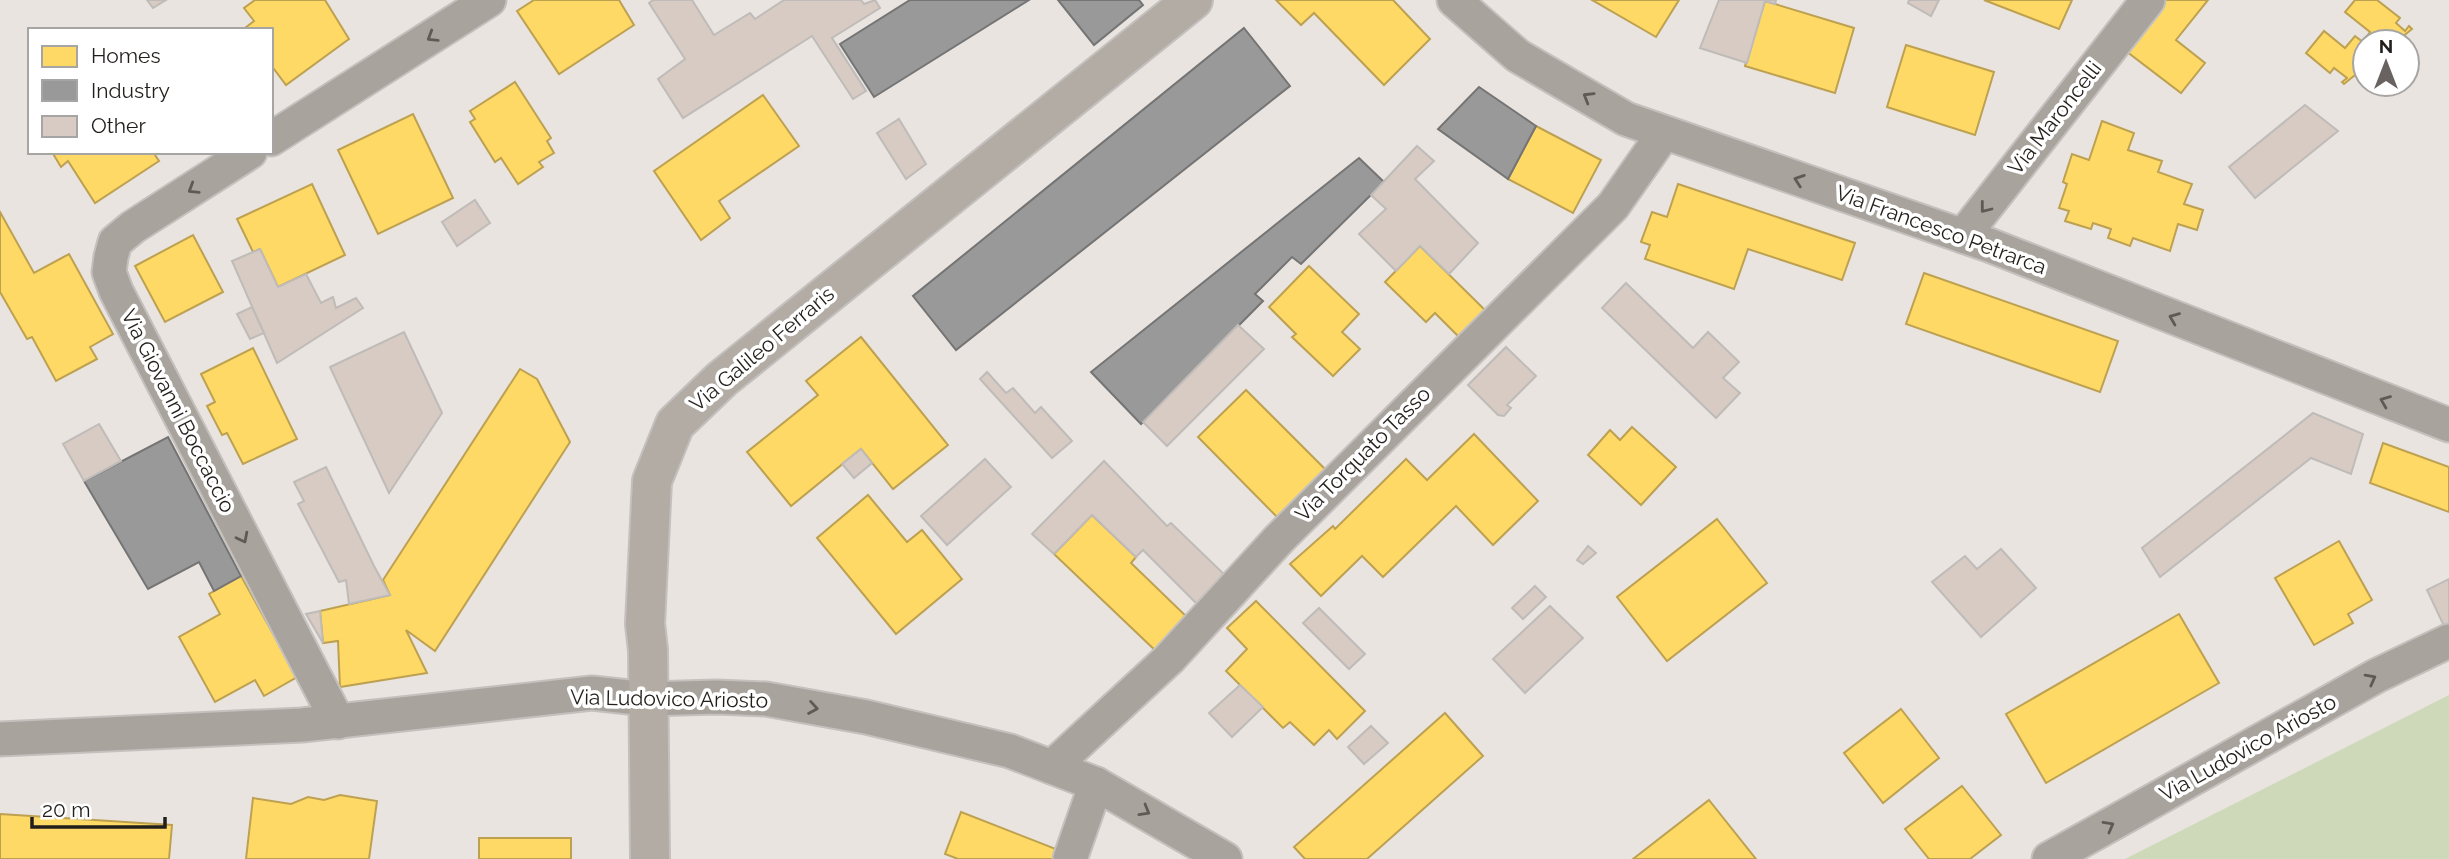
<svg xmlns="http://www.w3.org/2000/svg" width="2449" height="859" font-family="Raleway,sans-serif">
<style>
.green{fill:#ced9ba}
.homes{fill:#ffd966;stroke:#bda150;stroke-width:2}
.industry{fill:#999;stroke:#757474;stroke-width:2}
.building{fill:#d7cbc3;stroke:#bfbbb8;stroke-width:2}
.lines{fill:none;stroke-linecap:round;stroke-linejoin:round}
.minor-casing{stroke:#c4c0be;stroke-width:37}
.secondary-casing{stroke:#c4c0be;stroke-width:42}
.minor{stroke:#a8a39c;stroke-width:33}
.secondary{stroke:#b2aca4;stroke-width:38}
.oneway{stroke:#5e5a56}
.labels{text-anchor:middle;stroke-width:7;stroke-linejoin:round;paint-order:stroke}
.street-label{font-size:21px;fill:#221e1c;stroke:#fff}
</style>
<rect width="100%" height="100%" fill="#e9e4e0"/>
<path class="green" d="M2449 695V859H2125Z"/>
<g class="homes">
<path d="M255 0H325L349 39 286 85 271 65V30H246L245 28 254 21 244 8Z"/>
<path d="M534 0H619L634 25 559 74 517 11Z"/>
<path d="M1276 0H1393L1430 39 1384 85 1314 13 1301 25Z"/>
<path d="M1592 0H1679L1656 37Z"/>
<path d="M1984 0H2072L2059 29Z"/>
<path d="M2160 0H2208L2176 40 2205 63 2181 93 2122 48Z"/>
<path d="M2355 0H2377L2400 18 2396 23 2405 31 2409 26 2412 29 2396 42H2365V67L2344 84 2342 82 2347 78 2334 68 2330 73 2306 53 2324 31 2345 48 2355 36 2363 42 2370 32 2345 12Z"/>
<path d="M1765 1 1854 28 1835 93 1745 66Z"/>
<path d="M1906 45 1994 72 1975 135 1887 107Z"/>
<path d="M515 82 551 138 547 141 554 153 539 162 543 167 518 184 501 158 495 162 470 122 475 119 470 111Z"/>
<path d="M763 95 799 146 719 201 730 218 701 240 654 171Z"/>
<path d="M413 114 453 198 378 234 338 150Z"/>
<path d="M2102 121 2134 133 2128 150 2162 161 2158 172 2192 184 2184 204 2203 210 2197 230 2178 224 2170 251 2133 238 2130 246 2108 238 2111 229 2093 223 2091 229 2065 221 2069 211 2059 208 2067 184 2063 182 2072 154 2089 160Z"/>
<path d="M1536 126 1601 160 1573 213 1508 179Z"/>
<path d="M52 152H153L159 161 95 203 68 161 61 167Z"/>
<path d="M312 184 345 255 278 287 260 249 253 252 237 219Z"/>
<path d="M1678 184 1855 243 1842 280 1748 249 1734 289 1645 259 1650 245 1641 242 1652 212 1667 217Z"/>
<path d="M0 212 34 273 69 254 113 334 90 347 97 359 56 381 32 337 27 339 0 292Z"/>
<path d="M193 235 223 292 165 322 135 266Z"/>
<path d="M1420 246 1489 314 1462 340 1435 313 1426 322 1385 282Z"/>
<path d="M1309 266 1359 314 1342 332 1360 349 1333 376 1292 337 1296 334 1269 307Z"/>
<path d="M1924 273 2118 341 2100 392 1906 324Z"/>
<path d="M861 337 948 445 893 489 861 449 791 506 747 452 818 395 806 381Z"/>
<path d="M253 348 297 439 243 464 227 433 222 435 207 406 215 402 201 374Z"/>
<path d="M520 369 537 379 570 442 435 651 406 630 427 673 340 687 338 641 323 643 320 611 390 595 383 580Z"/>
<path d="M1246 390 1328 472 1280 520 1198 437Z"/>
<path d="M1632 427 1676 467 1641 505 1588 455 1610 430 1620 440Z"/>
<path d="M1474 434 1538 501 1493 545 1456 506 1383 577 1362 556 1321 596 1290 564 1333 526 1335 529 1406 459 1427 480Z"/>
<path d="M2383 443 2449 467V512L2370 483Z"/>
<path d="M868 495 907 542 922 530 962 579 896 634 817 538Z"/>
<path d="M1092 515 1136 557 1131 563 1190 620 1159 654 1054 554Z"/>
<path d="M1717 519 1767 583 1667 661 1617 597Z"/>
<path d="M2339 541 2372 600 2348 614 2353 623 2314 645 2275 578Z"/>
<path d="M241 576 297 677 264 696 255 680 215 702 179 637 220 614 209 594Z"/>
<path d="M1256 601 1365 711 1337 739 1329 730 1314 745 1290 722 1283 728 1226 671 1247 649 1227 628Z"/>
<path d="M2179 614 2219 683 2046 783 2006 714Z"/>
<path d="M1901 709 1939 758 1883 803 1844 753Z"/>
<path d="M1445 713 1483 756 1367 859H1305L1294 847Z"/>
<path d="M1962 786 2001 835 1970 859H1929L1905 829Z"/>
<path d="M340 795 377 801 369 859H246L253 798 291 804 308 797 324 800Z"/>
<path d="M1709 800 1756 859H1633Z"/>
<path d="M961 812 1061 851 1058 859H958L945 854Z"/>
<path d="M0 814 172 825 169 859H0Z"/>
<rect x="479" y="838" width="92" height="21"/>
</g>
<g class="industry">
<path d="M910 0H1029L874 97 840 44Z"/>
<path d="M1058 0H1139L1143 5 1094 45Z"/>
<path d="M1244 28 1290 86 956 350 913 296Z"/>
<path d="M1479 87 1536 126 1508 179 1438 129Z"/>
<path d="M1359 158 1384 182 1301 264 1292 257 1255 294 1263 301 1141 424 1091 372Z"/>
<path d="M168 437 241 576 214 591 199 562 148 589 84 481Z"/>
</g>
<g class="building">
<path d="M147 0H166L153 8Z"/>
<path d="M653 0H692L714 35 750 13 755 19 784 0H861L864 4 875 0 880 8 832 38 866 91 853 99 812 36 683 118 658 79 685 59 649 3Z"/>
<path d="M1719 0H1776L1775 4 1765 1 1747 63 1700 48Z"/>
<path d="M1909 0H1939L1931 16 1908 3Z"/>
<path d="M2305 105 2338 131 2255 198 2229 167Z"/>
<path d="M899 119 926 164 906 179 877 133Z"/>
<path d="M1417 146 1434 161 1415 179 1478 243 1449 274 1420 246 1396 271 1359 234 1386 209 1371 195Z"/>
<path d="M475 200 490 223 457 246 442 222Z"/>
<path d="M260 249 278 287 306 274 321 303 333 297 336 308 356 298 363 308 277 363 232 261Z"/>
<path d="M1626 283 1693 348 1708 332 1739 362 1723 378 1740 393 1716 418 1602 308Z"/>
<path d="M252 307 264 333 250 339 237 314Z"/>
<path d="M1238 325 1264 349 1167 446 1143 422Z"/>
<path d="M404 332 442 413 389 493 330 367Z"/>
<path d="M1506 347 1536 376 1507 405 1511 408 1504 416 1498 415 1468 385Z"/>
<path d="M987 372 1006 393 1013 388 1035 413 1041 407 1072 441 1052 458 980 379Z"/>
<path d="M2313 413 2363 434 2351 474 2311 458 2160 577 2142 548Z"/>
<path d="M99 424 121 461 84 481 63 444Z"/>
<path d="M861 449 872 463 854 478 842 464Z"/>
<path d="M985 459 1011 487 947 545 921 516Z"/>
<path d="M1104 461 1167 526 1171 523 1228 578 1201 608 1143 550 1136 557 1092 515 1054 554 1032 534Z"/>
<path d="M326 467 374 566 390 595 349 604 346 580 339 582 298 504 304 501 294 482Z"/>
<path d="M1588 546 1596 553 1583 564 1577 560Z"/>
<path d="M2001 549 2036 588 1981 637 1932 582 1965 556 1977 569Z"/>
<path d="M2449 579V624L2444 626 2427 590Z"/>
<path d="M1535 586 1546 597 1523 619 1512 608Z"/>
<path d="M1550 606 1583 638 1525 693 1493 659Z"/>
<path d="M1319 608 1365 654 1349 669 1303 623Z"/>
<path d="M320 611 323 643 306 614Z"/>
<path d="M1240 685 1263 707 1232 737 1209 713Z"/>
<path d="M1371 726 1388 743 1364 764 1348 747Z"/>
</g>
<g class="lines">
<g class="minor-casing">
<g id="minor">
<path d="M1454 0 1518 56 1626 119 1989 245 2449 425"/>
<path d="M271 139 489 0"/>
<path d="M250 152 133 227 115 242 111 257 109 272 116 291 338 722"/>
<path d="M1963 236 2148 0"/>
<path d="M0 739 302 725 592 693 647 699 717 697 766 699 866 717 1010 751 1096 784 1225 859"/>
<path d="M1052 767 1169 659 1279 539 1613 206 1664 133"/>
<path d="M1070 859 1096 784"/>
<path d="M2049 859 2376 676 2449 641"/>
</g>
</g>
<g class="secondary-casing">
<path id="secondary" d="M650 859 648 650 645 624 652 481 675 424 722 379 1193 0"/>
</g>
<use href="#minor" class="minor"/>
<use href="#secondary" class="secondary"/>
</g>
<defs><path id="oneway-chevron" d="M-2-3.5L2.5 0L-2 3.5" fill="none" stroke-width="1.6" stroke-linecap="round" stroke-linejoin="round" transform="scale(1.75)"/></defs>
<g class="oneway">
<use href="#oneway-chevron" transform="translate(432 37) rotate(148)"/>
<use href="#oneway-chevron" transform="translate(1588 97) rotate(-149)"/>
<use href="#oneway-chevron" transform="translate(1799 180) rotate(-161)"/>
<use href="#oneway-chevron" transform="translate(193 189) rotate(148)"/>
<use href="#oneway-chevron" transform="translate(1985 208) rotate(128)"/>
<use href="#oneway-chevron" transform="translate(2174 318) rotate(-158)"/>
<use href="#oneway-chevron" transform="translate(2385 401) rotate(-158)"/>
<use href="#oneway-chevron" transform="translate(243 538) rotate(63)"/>
<use href="#oneway-chevron" transform="translate(2371 679) rotate(-28)"/>
<use href="#oneway-chevron" transform="translate(813 708) rotate(10)"/>
<use href="#oneway-chevron" transform="translate(1145 811) rotate(30)"/>
<use href="#oneway-chevron" transform="translate(2109 826) rotate(-29)"/>
</g>
<g class="labels">
<g class="street-label">
<text transform="translate(2055 118) rotate(-52)" y="7">Via Maroncelli</text>
<text transform="translate(1941 230) rotate(20)" y="7">Via Francesco Petrarca</text>
<text transform="translate(762 349) rotate(-40)" y="7">Via Galileo Ferraris</text>
<text transform="translate(178 411) rotate(63)" y="7">Via Giovanni Boccaccio</text>
<text transform="translate(1363 454) rotate(-45)" y="7">Via Torquato Tasso</text>
<text transform="translate(669 699) rotate(1)" y="7">Via Ludovico Ariosto</text>
<text transform="translate(2248 748) rotate(-29)" y="7">Via Ludovico Ariosto</text>
</g>
</g>
<rect x="28" y="28" width="245" height="126" fill="#ffffff" stroke="#a7a5a4" stroke-width="2"/>
<rect x="42" y="46" width="35" height="21" fill="#ffd966" stroke="#a7a5a4" stroke-width="2"/>
<text x="91" y="63" font-size="21" fill="#221e1c">Homes</text>
<rect x="42" y="80" width="35" height="21" fill="#999999" stroke="#a7a5a4" stroke-width="2"/>
<text x="91" y="98" font-size="21" fill="#221e1c">Industry</text>
<rect x="42" y="116" width="35" height="21" fill="#d7cbc3" stroke="#a7a5a4" stroke-width="2"/>
<text x="91" y="133" font-size="21" fill="#221e1c">Other</text>
<g transform="translate(2386 63)"><circle r="33" fill="#ffffff" stroke="#a7a5a4" stroke-width="2"/>
<path d="M0-5L12 26L0 18L-12 26Z" fill="#686361"/>
<text y="-10" font-size="19" font-weight="bold" text-anchor="middle" fill="#221e1c">N</text>
</g>
<path d="M32 817v10h133v-10" fill="none" stroke="#221e1c" stroke-width="3.5"/>
<text x="42" y="817" font-size="21" fill="#221e1c" stroke="#ffffff" stroke-width="5" paint-order="stroke">20 m</text>
</svg>
